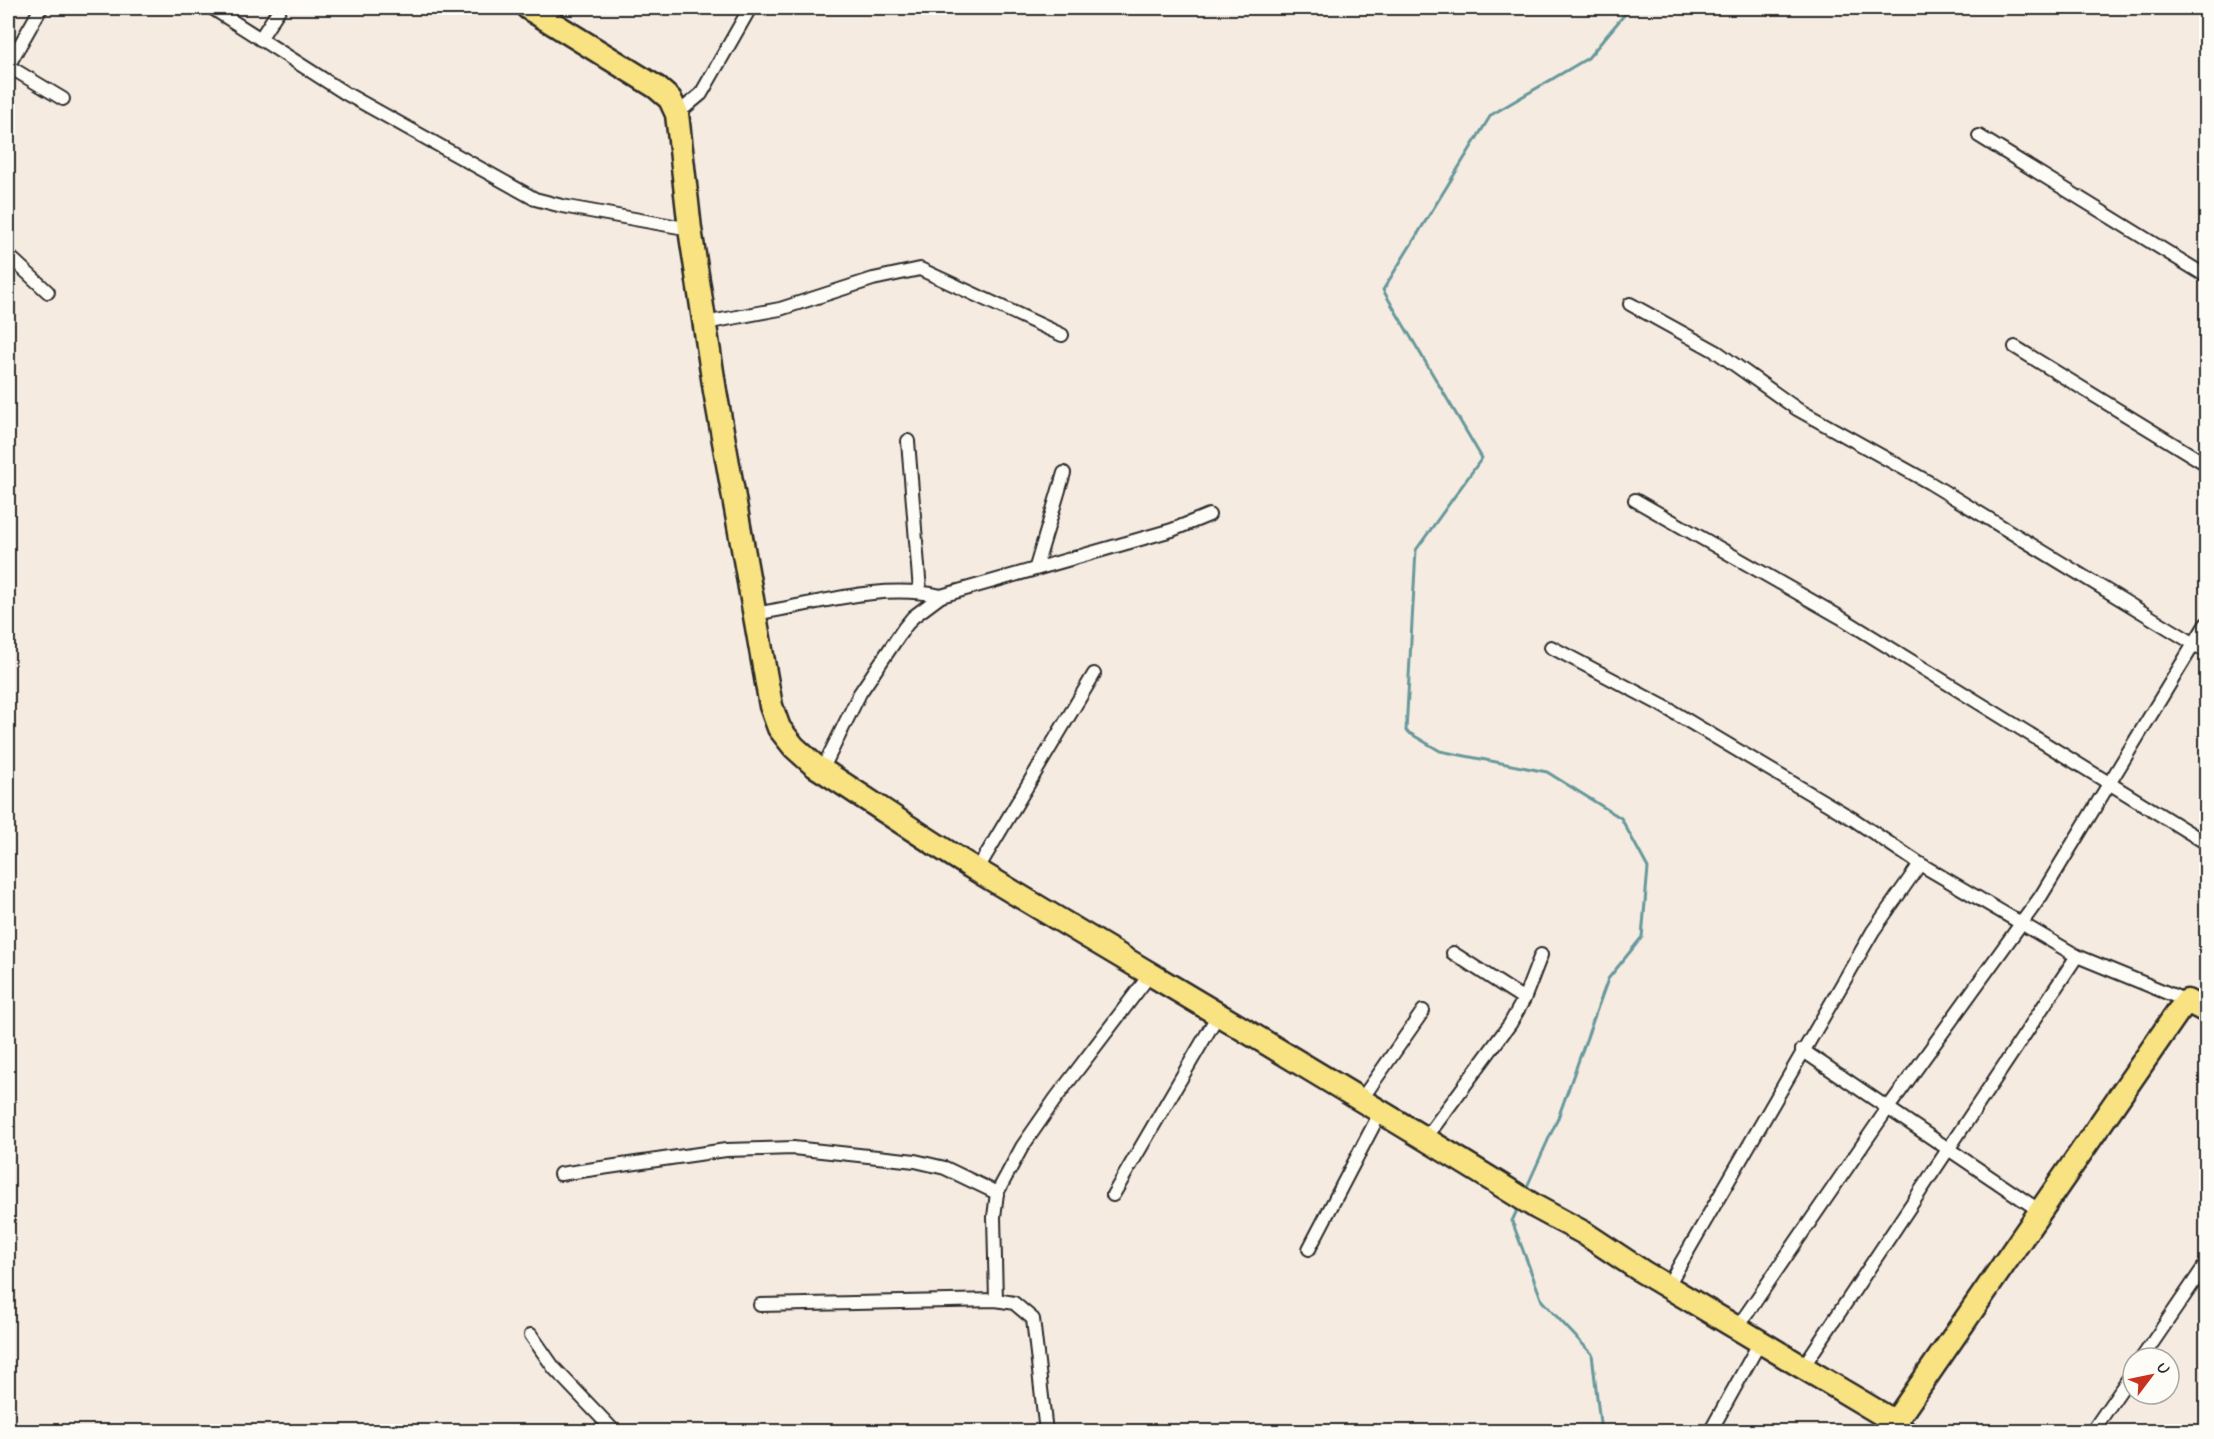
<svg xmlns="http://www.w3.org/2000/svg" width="2214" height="1439" font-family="Mynerve,sans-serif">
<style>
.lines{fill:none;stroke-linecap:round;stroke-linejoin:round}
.stream{stroke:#66989b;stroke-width:3}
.street-casing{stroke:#2b2b2b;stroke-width:16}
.secondary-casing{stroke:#2b2b2b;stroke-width:21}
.highway-casing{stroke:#2b2b2b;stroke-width:27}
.street{stroke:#fdfcf7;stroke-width:12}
.secondary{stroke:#fdfcf7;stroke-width:16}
.highway{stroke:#f8e281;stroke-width:22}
</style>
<rect width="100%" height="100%" fill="#f6ebe1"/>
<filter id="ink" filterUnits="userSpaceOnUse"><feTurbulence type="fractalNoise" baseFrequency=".0167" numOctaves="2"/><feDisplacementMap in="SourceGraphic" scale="12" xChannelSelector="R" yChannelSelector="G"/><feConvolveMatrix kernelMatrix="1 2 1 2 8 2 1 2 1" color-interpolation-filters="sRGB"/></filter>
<g filter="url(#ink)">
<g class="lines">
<g class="stream">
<path d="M1525 1191 1558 1118 1608 979 1642 937 1648 868 1621 818 1547 772 1440 751 1406 731 1416 550 1482 458 1383 290 1491 115 1588 58 1630 8"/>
<path d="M1519 1206 1512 1221 1542 1301 1592 1354 1601 1432"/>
</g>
<g class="street-casing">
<g id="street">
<path d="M212 8 345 93 535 199 562 206 690 229"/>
<path d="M260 39 280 8"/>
<path d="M8 66 41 8"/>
<path d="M8 66 63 99"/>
<path d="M677 114 701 94 750 8"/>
<path d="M1979 136 2206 276"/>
<path d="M8 255 48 292"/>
<path d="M1630 304 1717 352 1797 409 1930 483 2206 651"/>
<path d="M705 323 780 309 873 279 920 269 1062 335"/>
<path d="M2015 347 2206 464"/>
<path d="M908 441 920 591"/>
<path d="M1635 500 1840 617 2206 843"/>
<path d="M1036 567 1064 473"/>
<path d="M753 614C815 605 879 582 941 596L1172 530 1209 515"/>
<path d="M1551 647 1663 706 1853 819 1920 864 2077 956 2187 1001"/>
<path d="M822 770 860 693 904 628 913 617 941 596"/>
<path d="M977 870 1094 674"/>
<path d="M1453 953 1524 999"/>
<path d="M1802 1050 2040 1211"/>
<path d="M1361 1100 1423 1011"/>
<path d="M1425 1139 1510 1024 1524 999 1541 955"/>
<path d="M560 1174 726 1150 793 1148 915 1161 945 1168 997 1193"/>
<path d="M1113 1195 1218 1015"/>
<path d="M1309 1249 1380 1113"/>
<path d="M1667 1287 1873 931 1920 864"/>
<path d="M996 1300 994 1217 997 1193 1022 1147 1056 1098 1152 972"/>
<path d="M760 1305 996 1300 1014 1303 1033 1319 1046 1432"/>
<path d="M1737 1328 1888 1108 2041 896 2206 624"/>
<path d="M531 1335 554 1368 615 1432"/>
<path d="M2142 1358 2206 1264"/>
<path d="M1803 1367 2077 956"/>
<path d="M1710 1432 1760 1342"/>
<path d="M2092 1432 2133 1372"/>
</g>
</g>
<g class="secondary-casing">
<path id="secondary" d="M1895 1422 1910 1432"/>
</g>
<g class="highway-casing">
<path id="highway" d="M528 8 656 87 670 99 677 114 690 229 715 391 771 706 779 728 794 747 814 765C869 800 922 837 978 871 1164 983 1352 1092 1536 1207L1584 1233 1643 1272 1895 1422 2177 1013 2187 1001 2206 1011"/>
</g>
<use href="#street" class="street"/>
<use href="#secondary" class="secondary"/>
<use href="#highway" class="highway"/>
</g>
</g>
<rect width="2214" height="1439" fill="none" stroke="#fdfcf7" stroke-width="30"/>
<rect x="15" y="15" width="2184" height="1409" fill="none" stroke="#2b2b2b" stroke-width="2" filter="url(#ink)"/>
<g transform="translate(2151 1376) rotate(58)"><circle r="28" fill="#fdfcf7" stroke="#a9a8a5" stroke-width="1.5"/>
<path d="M0-4.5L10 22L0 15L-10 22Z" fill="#c8321e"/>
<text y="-9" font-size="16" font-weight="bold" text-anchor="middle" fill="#2b2b2b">U</text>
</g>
</svg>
